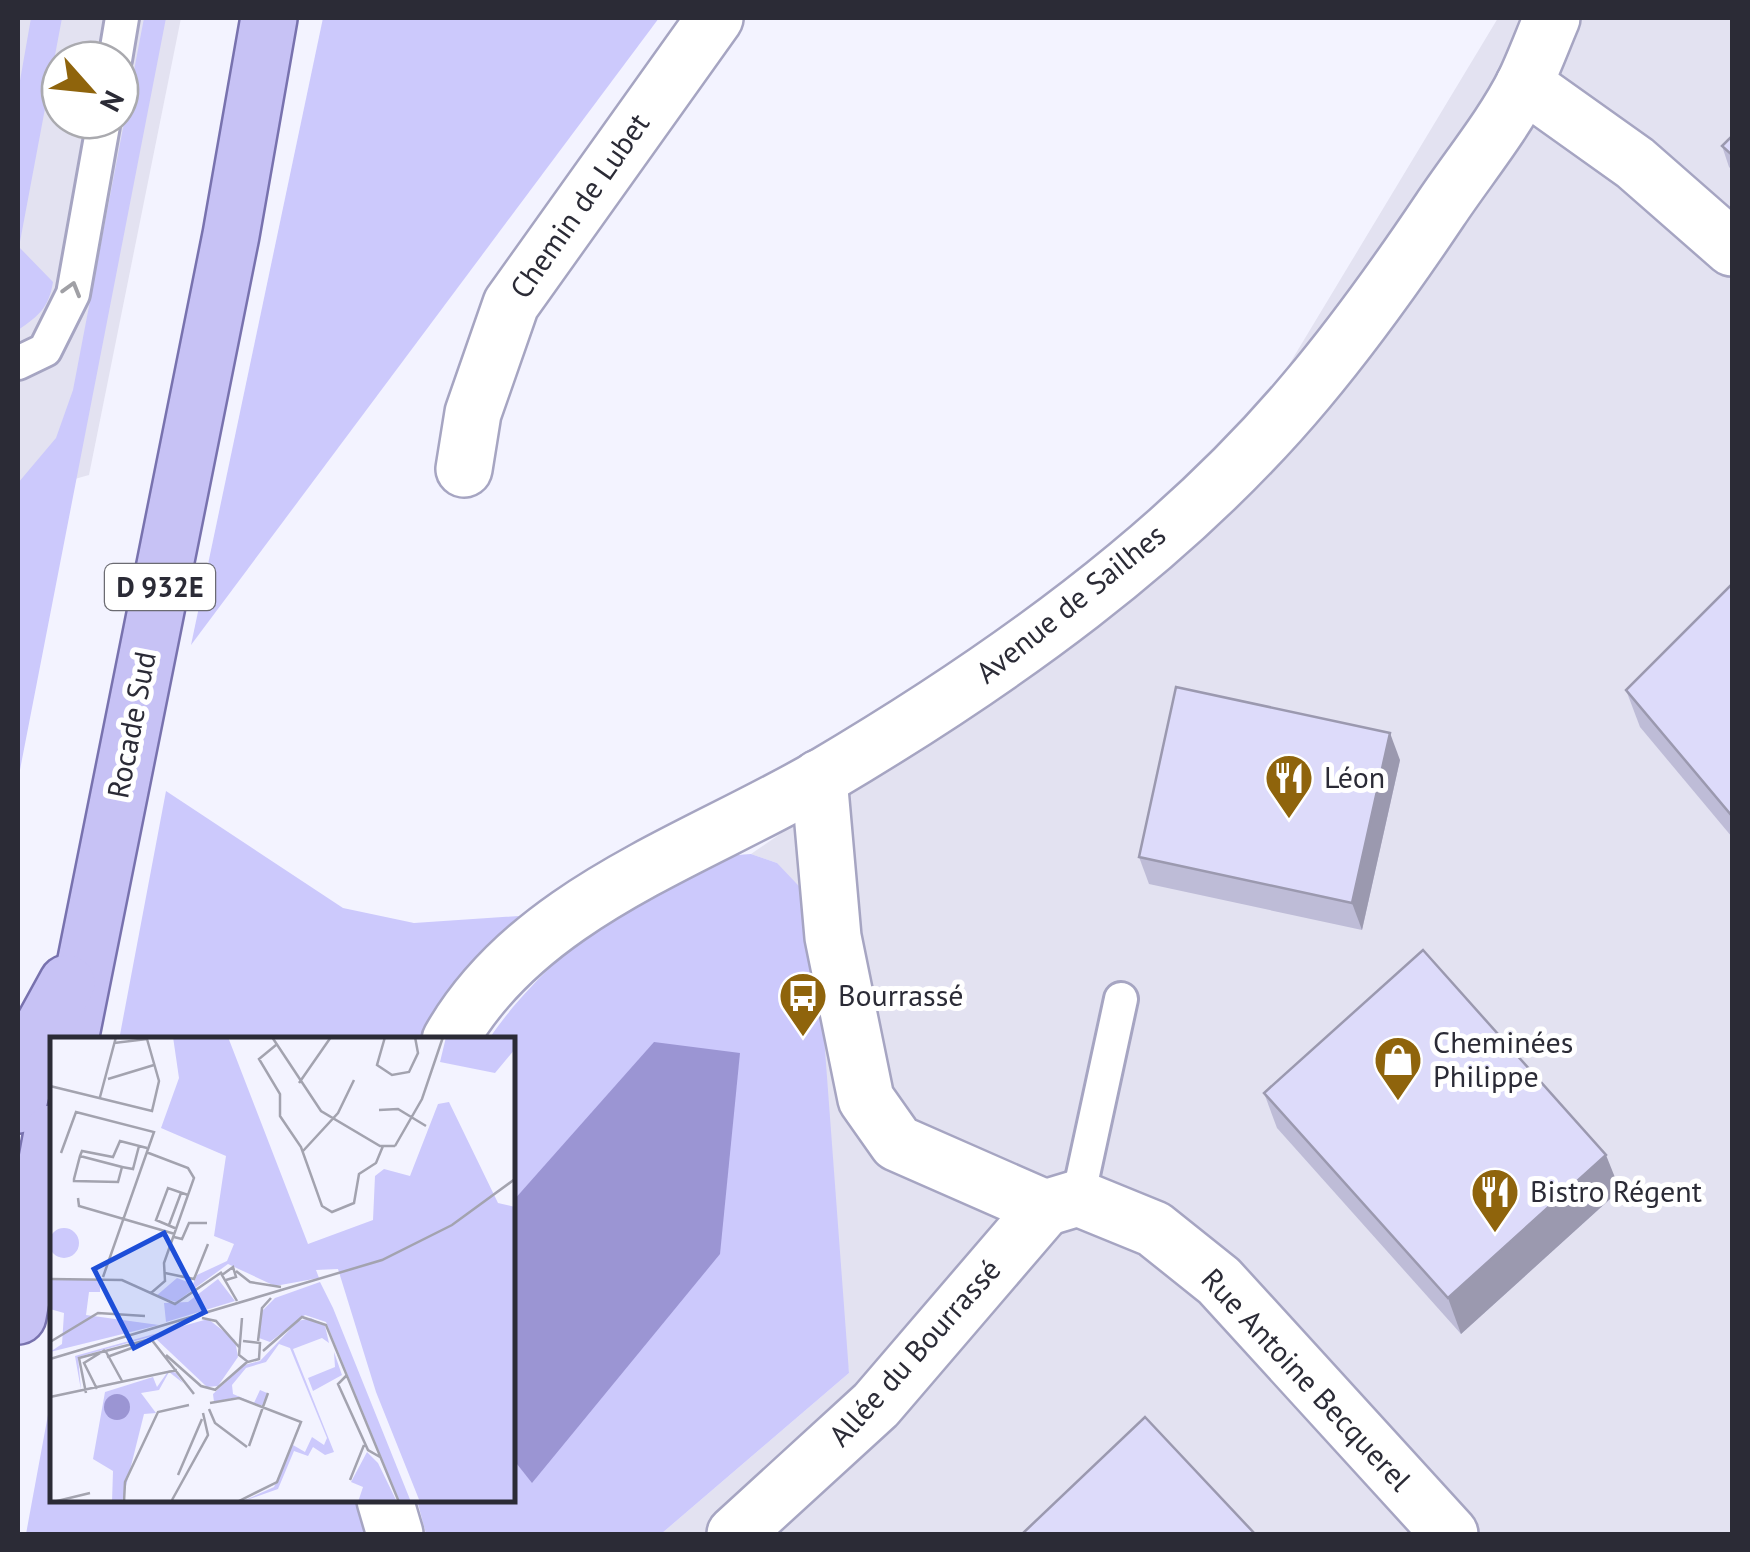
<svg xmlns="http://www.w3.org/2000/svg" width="1750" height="1552" font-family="'PT Sans',sans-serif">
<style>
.built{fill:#e3e2f1;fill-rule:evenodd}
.green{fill:#ccc9fc}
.water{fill:#9b95d3}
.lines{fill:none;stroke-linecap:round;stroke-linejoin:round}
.service-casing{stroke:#a6a5c2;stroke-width:38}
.minor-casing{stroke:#a6a5c2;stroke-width:60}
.tertiary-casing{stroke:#a6a5c2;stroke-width:60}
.primary-casing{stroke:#7872ae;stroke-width:60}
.service{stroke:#fff;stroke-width:32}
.minor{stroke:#fff;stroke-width:55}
.tertiary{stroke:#fff;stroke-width:55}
.primary{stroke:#c7c2f5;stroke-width:55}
.wall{fill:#bebcd7}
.shaded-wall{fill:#9b99af}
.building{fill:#dddbfa;stroke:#9b99af;stroke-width:2.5}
.oneway{stroke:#a0a0a5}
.labels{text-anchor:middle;stroke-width:10;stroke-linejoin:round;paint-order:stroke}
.shield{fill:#fff;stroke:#6b6b72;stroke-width:2.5}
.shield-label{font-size:28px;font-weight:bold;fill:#2b2b36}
.street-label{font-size:30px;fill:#2b2b36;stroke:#fff}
.poi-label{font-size:30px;fill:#2b2b36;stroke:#fff;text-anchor:start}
.inset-road{fill:none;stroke:#a3a3af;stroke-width:2.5}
.view{fill:#1d4ed8;fill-opacity:0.15;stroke:#1d4ed8;stroke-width:5}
.inset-edge{fill:none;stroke:#2b2b36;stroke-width:5}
</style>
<rect width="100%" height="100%" fill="#f3f3ff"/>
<g class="built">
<path d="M18 18H181L89 475 18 495ZM60 60H120V120H60Z"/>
<path d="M1498 18H1732V1534H661L849 1373 777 863 751 854 1167 567Z"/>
</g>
<g class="green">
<path d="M31 18H62L19 247 53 282C49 307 39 316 18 330V92Z"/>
<path d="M144 18H166L18 780V483L56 438 73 390Z"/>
<path d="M323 18H659L191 645Z"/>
<path d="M166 791 343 908 414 923 519 916C478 954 448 992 420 1039L119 1040Z"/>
<path d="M751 854 777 863 814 902 849 1373 661 1534H426L417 1500H512V1040L489 1039C536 968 663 856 751 854Z"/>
<path d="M52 1393V1500H355L366 1534H26Z"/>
</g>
<path class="water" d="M654 1042 740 1053 720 1254 532 1483 513 1459V1201Z"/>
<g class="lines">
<g class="service-casing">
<g id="service">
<path d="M115 60 122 18"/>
<path d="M18 363 45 350 73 294 104 120"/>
<path d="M1078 1198 1121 999"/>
</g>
</g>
<g class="minor-casing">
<g id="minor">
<path d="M1524 84 1635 163 1732 248"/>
<path d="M464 469 473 413 511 304 715 18"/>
<path d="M819 778 833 937 866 1099 897 1143 1045 1208 1078 1198 1154 1229 1219 1281 1450 1534"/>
<path d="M735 1534 876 1405 1045 1208"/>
</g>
</g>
<g class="tertiary-casing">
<g id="tertiary">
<path d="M450 1040C527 904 693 852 822 777 998 673 1175 548 1307 390 1355 333 1399 271 1440 210 1468 168 1503 126 1525 82 1535 61 1543 39 1552 18"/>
<path d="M385 1500 395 1534"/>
</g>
</g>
<g class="primary-casing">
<g id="primary">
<path d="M70 1040 231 235 269 18"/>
<path d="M18 1105 34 1043 67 983"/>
<path d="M18 1316 52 1133"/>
</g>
</g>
<use href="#service" class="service"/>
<use href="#minor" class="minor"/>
<use href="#tertiary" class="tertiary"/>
<use href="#primary" class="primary"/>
</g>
<g class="wall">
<path d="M1732 136V170L1729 167 1722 146Z"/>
<path d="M1732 584V837L1640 727 1626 690Z"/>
<path d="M1400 760 1362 930 1149 884 1139 857Z"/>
<path d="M1264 1093 1620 1190 1461 1334 1277 1128Z"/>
</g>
<g class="shaded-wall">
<path d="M1390 733 1400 760 1362 930 1352 903Z"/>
<path d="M1606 1155 1620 1190 1461 1334 1448 1298Z"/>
</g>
<g class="building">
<path d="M1732 136V155L1722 146Z"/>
<path d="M1732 584V816L1626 690Z"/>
<path d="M1176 687 1390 733 1352 903 1139 857Z"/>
<path d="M1423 950 1606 1155 1448 1298 1264 1093Z"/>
<path d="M1145 1417 1255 1534H1022Z"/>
</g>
<defs><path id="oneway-chevron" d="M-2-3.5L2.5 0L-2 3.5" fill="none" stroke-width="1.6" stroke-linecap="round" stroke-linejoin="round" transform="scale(2.5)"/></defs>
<use class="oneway" href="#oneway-chevron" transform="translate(72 289) rotate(-74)"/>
<defs>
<g id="restaurant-pin" transform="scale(2.5)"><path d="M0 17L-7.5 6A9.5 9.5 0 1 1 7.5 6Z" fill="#8f640c" stroke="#fff"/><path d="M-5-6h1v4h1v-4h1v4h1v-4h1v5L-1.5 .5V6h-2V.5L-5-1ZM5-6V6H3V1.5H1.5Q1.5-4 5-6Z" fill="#fff"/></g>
<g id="bus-pin" transform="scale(2.5)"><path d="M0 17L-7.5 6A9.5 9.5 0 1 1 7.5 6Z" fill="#8f640c" stroke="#fff"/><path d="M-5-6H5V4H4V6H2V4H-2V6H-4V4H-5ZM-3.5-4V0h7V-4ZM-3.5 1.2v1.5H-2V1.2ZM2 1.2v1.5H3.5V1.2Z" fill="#fff"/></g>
<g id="shop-pin" transform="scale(2.5)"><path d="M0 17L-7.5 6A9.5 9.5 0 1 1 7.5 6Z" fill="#8f640c" stroke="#fff"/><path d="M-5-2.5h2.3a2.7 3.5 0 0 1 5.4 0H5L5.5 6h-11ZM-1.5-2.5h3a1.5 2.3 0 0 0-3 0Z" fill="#fff"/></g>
</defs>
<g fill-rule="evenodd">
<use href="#restaurant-pin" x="1289" y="778"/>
<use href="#bus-pin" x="803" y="996"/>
<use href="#shop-pin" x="1398" y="1060"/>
<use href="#restaurant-pin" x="1495" y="1192"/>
</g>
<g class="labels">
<rect class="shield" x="105" y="564" width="110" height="46" rx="8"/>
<g class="shield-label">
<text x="160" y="597">D 932E</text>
</g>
<g class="street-label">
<text transform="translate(580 206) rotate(-55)" y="10">Chemin de Lubet</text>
<text transform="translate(1071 604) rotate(-39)" y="10">Avenue de Sailhes</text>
<text transform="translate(132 725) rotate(-79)" y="10">Rocade Sud</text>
<text transform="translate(915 1353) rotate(-48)" y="10">Allée du Bourrassé</text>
<text transform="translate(1306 1380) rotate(47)" y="10">Rue Antoine Becquerel</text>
</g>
<g class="poi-label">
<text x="1324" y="788">Léon</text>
<text x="838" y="1006">Bourrassé</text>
<text x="1433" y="1053">Cheminées<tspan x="1433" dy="34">Philippe</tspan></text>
<text x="1530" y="1202">Bistro Régent</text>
</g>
</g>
<g transform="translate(50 1037)">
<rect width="465" height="465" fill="#f3f3ff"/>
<path d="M123 0H178L258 207 323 183 325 139 334 132 360 139 388 67 399 65 448 166 465 170V465H370L326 355 288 232 266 233 269 241 225 249 178 227 126 265 106 259 127 241 143 247 147 238 177 224 184 207 164 199 176 119 111 91 129 41ZM396 0H465V12L445 36 390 25ZM-1 206a15 15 0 1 1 30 0a15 15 0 1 1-30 0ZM0 241 50 243V255H39L36 278 109 288 0 315 12 307 14 276 0 272ZM168 242 185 264 116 285 114 266 138 265ZM270 245 283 271 361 465H350L276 285 255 278 220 305 209 301 212 274 225 261ZM261 281 275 289 279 306 272 301 243 312 284 415 275 418 263 410 258 419 244 414 228 452 191 465 224 450 243 408 255 415 262 400 274 408 277 401 240 311 229 307 216 325 196 331 182 348 183 357 204 366 210 353 217 356 214 368H210L188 360 164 365 163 357 194 328 210 324 248 284ZM158 282 185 303 188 320 168 349 157 350 103 299 28 320 31 353 25 319ZM284 315 292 338 263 354 258 341 285 330ZM119 333 126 336 133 346 119 335 109 353 91 356 106 376 94 377 72 465H62L63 434 43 422 55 355 103 340 107 350ZM317 415 328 426 347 465H308L313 450 301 445Z" fill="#ccc9fc"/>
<path d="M54 370a13 13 0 1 1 26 0a13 13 0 1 1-26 0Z" fill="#9b95d3"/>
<path class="inset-road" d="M222 0 271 74 330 109H345M335 0 327 28 342 38 359 35 368 16 365 0M226 8 209 22 230 57V79L251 110 272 169 282 175 304 166 309 137 326 126 333 109M58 42 104 28M249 46 281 0M0 49 102 74 109 44 97 2 64 6M50 60 66 0M329 73 348 72 376 89M345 109 372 62 393 0M253 114 288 76 304 43M96 115 138 131 144 141 114 226 115 244 101 256M11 116 26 75 104 95 53 240M30 119 72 130 68 145 24 144V142L30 119 32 114 63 120 70 104 97 111M72 130 83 132 89 109M28 161 29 169 125 197M119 188 131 156M127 192 106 183 118 151 138 158M124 200 132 202 139 186H157M186 234 200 245 231 250M115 236 144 242 158 207M0 242 72 243 125 267 172 235M176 243 186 240 183 230 172 238 187 264M152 281 166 284 189 310M192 281 189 318 198 325 209 322 210 306 193 304M101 302 144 357M208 304 212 271 221 261M0 305 48 276 95 279M55 313 72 344M213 314 252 280 276 288 349 465M116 318 151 349 166 353M57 320 101 304M0 322 332 223 402 188 465 142M297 338 288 347 318 413 330 420M47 352 34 326 55 313M165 353 197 325M36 356 29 321 101 302M0 360 127 333M160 366 189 361 251 385 227 445 187 465M159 372 165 386 197 410M199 409 218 356M128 438 152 382M300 443 314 408M122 463 158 398 153 376M3 465 40 456M74 465 75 445 108 375 139 368"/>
<path class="view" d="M114 196 155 275 84 311 44 232Z"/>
<rect width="465" height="465" class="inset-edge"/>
</g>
<rect width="1750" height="1552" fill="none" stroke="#2b2b36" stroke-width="40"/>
<g transform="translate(90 90) rotate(117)"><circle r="48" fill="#ffffff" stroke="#aaaaaf" stroke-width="2.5"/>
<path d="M0-8L18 38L0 25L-18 38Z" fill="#8f640c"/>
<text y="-15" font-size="28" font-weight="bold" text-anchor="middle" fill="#2b2b36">N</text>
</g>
</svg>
